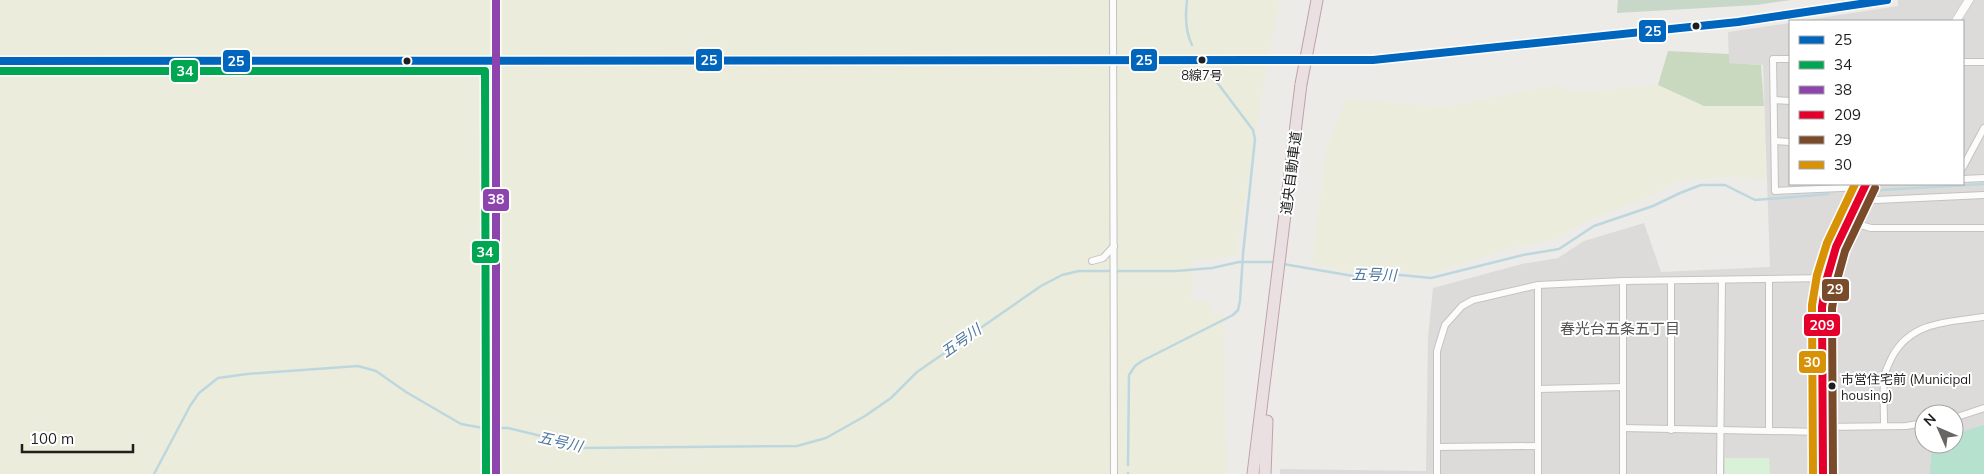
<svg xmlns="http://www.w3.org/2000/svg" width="1984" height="474" font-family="Mulish,'Noto Sans JP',sans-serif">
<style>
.residential{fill:#dcdbd9;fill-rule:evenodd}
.farmland{fill:#ebecdc}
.forest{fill:#c9d9bf}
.cemetery{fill:#c7d7c8}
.park{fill:#d8f1d7}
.pitch{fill:#b6e1ce}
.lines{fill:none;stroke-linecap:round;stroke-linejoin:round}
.stream{stroke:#bdd7de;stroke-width:2.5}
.minor-casing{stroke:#c4c3c2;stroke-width:8}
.tertiary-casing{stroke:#c4c3c2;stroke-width:9}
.motorway-casing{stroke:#c0a1aa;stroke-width:13}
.minor{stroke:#fcfcfc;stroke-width:6}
.tertiary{stroke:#fcfcfc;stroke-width:8}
.motorway{stroke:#eae0e1;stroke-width:11}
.motorway-bridge-casing{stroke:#c0a1aa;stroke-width:13;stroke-linecap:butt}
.motorway-bridge{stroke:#eae0e1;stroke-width:11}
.bus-1-casing{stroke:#fff;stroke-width:11}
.bus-2-casing{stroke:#fff;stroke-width:11}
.bus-3-casing{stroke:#fff;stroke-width:11}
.bus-4-casing{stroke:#fff;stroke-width:11}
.bus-5-casing{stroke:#fff;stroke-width:11}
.bus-6-casing{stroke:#fff;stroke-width:11}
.bus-1{stroke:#0065bd;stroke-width:8}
.bus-2{stroke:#00a651;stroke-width:8}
.bus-3{stroke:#8e44ad;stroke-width:8}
.bus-4{stroke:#e4002b;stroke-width:8}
.bus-5{stroke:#7a4b2a;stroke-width:8}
.bus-6{stroke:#d79205;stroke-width:8}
.bus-dot{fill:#1f1f1f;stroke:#fff;stroke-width:2}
.labels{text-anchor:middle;stroke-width:4;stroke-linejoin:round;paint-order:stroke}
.bus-label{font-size:13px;fill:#1f1f1f;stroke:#fff}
.street-label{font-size:14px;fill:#1f1f1f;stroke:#fff}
.water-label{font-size:15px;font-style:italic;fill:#4f78a0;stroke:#fff}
.neighbourhood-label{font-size:15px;fill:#525252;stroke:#fff}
.line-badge{stroke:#fff;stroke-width:2}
.badge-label{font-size:14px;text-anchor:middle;font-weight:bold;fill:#fff}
</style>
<rect width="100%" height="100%" fill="#edebe8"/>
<path class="residential" d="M1898 0H1984V474H1280V469L1426 471 1428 337 1433 288 1522 264 1558 258 1584 241 1644 223 1661 272 1770 267 1763 65 1729 63 1728 32 1790 23V184H1963V21H1800L1898 6ZM1924 414H1954V444H1924Z"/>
<g class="farmland">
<path d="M0 0H1280L1269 52 1236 255 1193 261 1191 301 1210 302 1211 315 1223 312 1226 474H0Z"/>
<path d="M1554 85 1579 92 1658 85 1704 106H1764L1766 179 1736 177 1682 179 1638 202 1587 220 1555 239 1511 248 1429 274 1385 268 1365 274 1312 264 1327 147 1346 99 1445 107Z"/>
</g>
<path class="forest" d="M1668 51 1729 54V63L1761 65 1764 106H1704L1658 85Z"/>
<path class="cemetery" d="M1618 0H1791L1756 5 1617 13Z"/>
<path class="park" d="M1725 458H1769L1770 474H1725Z"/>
<path class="pitch" d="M1984 425V474H1930L1932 444H1954V434Z"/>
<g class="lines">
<g class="stream">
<path d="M1187 0C1185 16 1185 31 1192 45"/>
<path d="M1881 190 1984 184"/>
<path d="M1283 264 1359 277 1380 273 1431 278 1523 255 1559 249 1594 226 1653 206 1680 193 1701 185H1725L1755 200 1829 194"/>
<path d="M1128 465 1129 375 1135 366 1142 361 1233 315 1238 310 1240 301 1243 254 1255 139 1253 130 1210 73"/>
<path d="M1128 473V474"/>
<path d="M154 474 190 406 199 393 218 378 247 374 358 366 376 371 406 392 461 424 483 428H508L541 436 578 448 797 446 826 438 865 416 891 398 917 372 1041 286 1062 275 1079 271H1176L1212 268 1239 262H1275"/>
</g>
<g class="minor-casing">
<g id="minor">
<path d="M1113 0 1114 474"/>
<path d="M1790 59H1773L1775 191 1864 187"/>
<path d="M0 61 1373 60C1465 52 1556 42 1648 32 1728 23 1808 15 1887 0"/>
<path d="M1963 62H1984"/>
<path d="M1774 100 1790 101"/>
<path d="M1775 141 1790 142"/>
<path d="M1963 167 1984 128"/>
<path d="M1963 179 1984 178"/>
<path d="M1860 196 1876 200 1984 195"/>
<path d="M1847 221 1871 228H1984"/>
<path d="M1092 261 1103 258 1114 246"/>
<path d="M1769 279V430"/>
<path d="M1623 281V474"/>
<path d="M1671 281V430"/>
<path d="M1538 285V474"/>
<path d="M1538 389 1623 387"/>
<path d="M1954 418 1984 408"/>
<path d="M1884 425C1884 410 1883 394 1884 378 1885 371 1889 363 1892 357 1911 321 1949 322 1984 317"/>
<path d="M1823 427 1906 426 1924 423"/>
<path d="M1623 428 1823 432"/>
<path d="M1437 447 1538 446"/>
<path d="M496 474V0"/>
<path d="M1437 474V351L1445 325 1462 306 1473 300 1538 285 1623 281 1827 278"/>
<path d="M1720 474 1722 280"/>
</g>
</g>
<g class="tertiary-casing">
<g id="tertiary">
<path d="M1956 21 1969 0"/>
<path d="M1823 474 1822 307 1827 278 1836 247 1866 184"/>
</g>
</g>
<g class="motorway-casing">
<g id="motorway">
<path d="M1311 32 1317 0"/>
<path d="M1253 474 1301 84"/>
<path d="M1265 474 1267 421"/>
</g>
</g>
<use href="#minor" class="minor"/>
<use href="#tertiary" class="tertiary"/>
<use href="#motorway" class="motorway"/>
<g class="motorway-bridge-casing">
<path id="motorway-bridge" d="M1301 84 1311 32"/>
</g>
<use href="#motorway-bridge" class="motorway-bridge"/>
<g class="bus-1-casing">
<path id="bus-1" d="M0 61 1373 60 1738 22 1887 0"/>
</g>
<g class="bus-2-casing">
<path id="bus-2" d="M0 71H485L486 474"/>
</g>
<g class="bus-3-casing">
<path id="bus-3" d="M496 0V474"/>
</g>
<g class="bus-4-casing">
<path id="bus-4" d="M1823 474 1822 307 1827 278 1836 247 1866 184"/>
</g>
<g class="bus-5-casing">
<path id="bus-5" d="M1833 474 1832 308 1837 280 1845 251 1875 188"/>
</g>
<g class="bus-6-casing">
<path id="bus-6" d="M1813 474 1812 305 1817 275 1827 243 1855 184"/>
</g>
<use href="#bus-1" class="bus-1"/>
<use href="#bus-2" class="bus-2"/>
<use href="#bus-3" class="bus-3"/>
<use href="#bus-4" class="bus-4"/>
<use href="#bus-5" class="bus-5"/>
<use href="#bus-6" class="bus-6"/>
</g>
<g class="bus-dot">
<circle cx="1696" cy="26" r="4.5"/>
<circle cx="1202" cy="60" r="4.5"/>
<circle cx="407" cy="61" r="4.5"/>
<circle cx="1832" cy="386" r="4.5"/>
</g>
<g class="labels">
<g class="bus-label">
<text x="1202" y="80">8線7号</text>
<text x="1841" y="384" text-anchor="start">市営住宅前 (Municipal<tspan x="1841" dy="16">housing)</tspan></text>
</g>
<g class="street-label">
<text transform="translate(1291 173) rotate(-83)" y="5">道央自動車道</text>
</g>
<g class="water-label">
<text transform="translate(1374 275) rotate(1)" y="5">五号川</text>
<text transform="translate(961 341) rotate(-35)" y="5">五号川</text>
<text transform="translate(560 442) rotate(13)" y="5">五号川</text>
</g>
<g class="neighbourhood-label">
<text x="1620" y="334">春光台五条五丁目</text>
</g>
</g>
<g class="line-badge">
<rect x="1638" y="19" width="29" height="24" rx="5" fill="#0065bd"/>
<rect x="1130" y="48" width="28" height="24" rx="5" fill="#0065bd"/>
<rect x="695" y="48" width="28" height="24" rx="5" fill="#0065bd"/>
<rect x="222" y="49" width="29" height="24" rx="5" fill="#0065bd"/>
<rect x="170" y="59" width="29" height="24" rx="5" fill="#00a651"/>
<rect x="482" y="188" width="28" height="24" rx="5" fill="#8e44ad"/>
<rect x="471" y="240" width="29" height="24" rx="5" fill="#00a651"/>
<rect x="1821" y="278" width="29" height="24" rx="5" fill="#7a4b2a"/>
<rect x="1803" y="313" width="38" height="24" rx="5" fill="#e4002b"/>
<rect x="1798" y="350" width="29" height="24" rx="5" fill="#d79205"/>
</g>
<g class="badge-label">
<text x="1653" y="36">25</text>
<text x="1144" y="65">25</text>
<text x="709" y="65">25</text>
<text x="236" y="66">25</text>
<text x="185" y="76">34</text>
<text x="496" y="204">38</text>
<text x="485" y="257">34</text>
<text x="1835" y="294">29</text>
<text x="1822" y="330">209</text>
<text x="1812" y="367">30</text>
</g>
<rect x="1789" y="20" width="175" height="165" fill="#ffffff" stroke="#a5a5a5"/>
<rect x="1799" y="36" width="25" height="8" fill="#0065bd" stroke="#a5a5a5"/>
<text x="1834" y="45" font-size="15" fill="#1f1f1f">25</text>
<rect x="1799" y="61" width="25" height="8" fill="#00a651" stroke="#a5a5a5"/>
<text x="1834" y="70" font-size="15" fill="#1f1f1f">34</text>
<rect x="1799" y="86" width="25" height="8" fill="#8e44ad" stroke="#a5a5a5"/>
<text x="1834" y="95" font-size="15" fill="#1f1f1f">38</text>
<rect x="1799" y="111" width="25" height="8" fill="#e4002b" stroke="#a5a5a5"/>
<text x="1834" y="120" font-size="15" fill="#1f1f1f">209</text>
<rect x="1799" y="136" width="25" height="8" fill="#7a4b2a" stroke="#a5a5a5"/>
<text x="1834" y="145" font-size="15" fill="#1f1f1f">29</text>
<rect x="1799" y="161" width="25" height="8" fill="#d79205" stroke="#a5a5a5"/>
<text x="1834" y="170" font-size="15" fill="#1f1f1f">30</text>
<g transform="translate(1939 429) rotate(315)"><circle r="24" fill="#ffffff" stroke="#a5a5a5"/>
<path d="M0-4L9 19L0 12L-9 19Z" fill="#676665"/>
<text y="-8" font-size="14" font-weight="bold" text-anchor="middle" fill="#1f1f1f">N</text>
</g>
<path d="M22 444v8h111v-8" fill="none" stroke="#1f1f1f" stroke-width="2.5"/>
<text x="30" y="444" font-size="15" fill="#1f1f1f" stroke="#ffffff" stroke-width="4" paint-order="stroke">100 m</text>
</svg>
